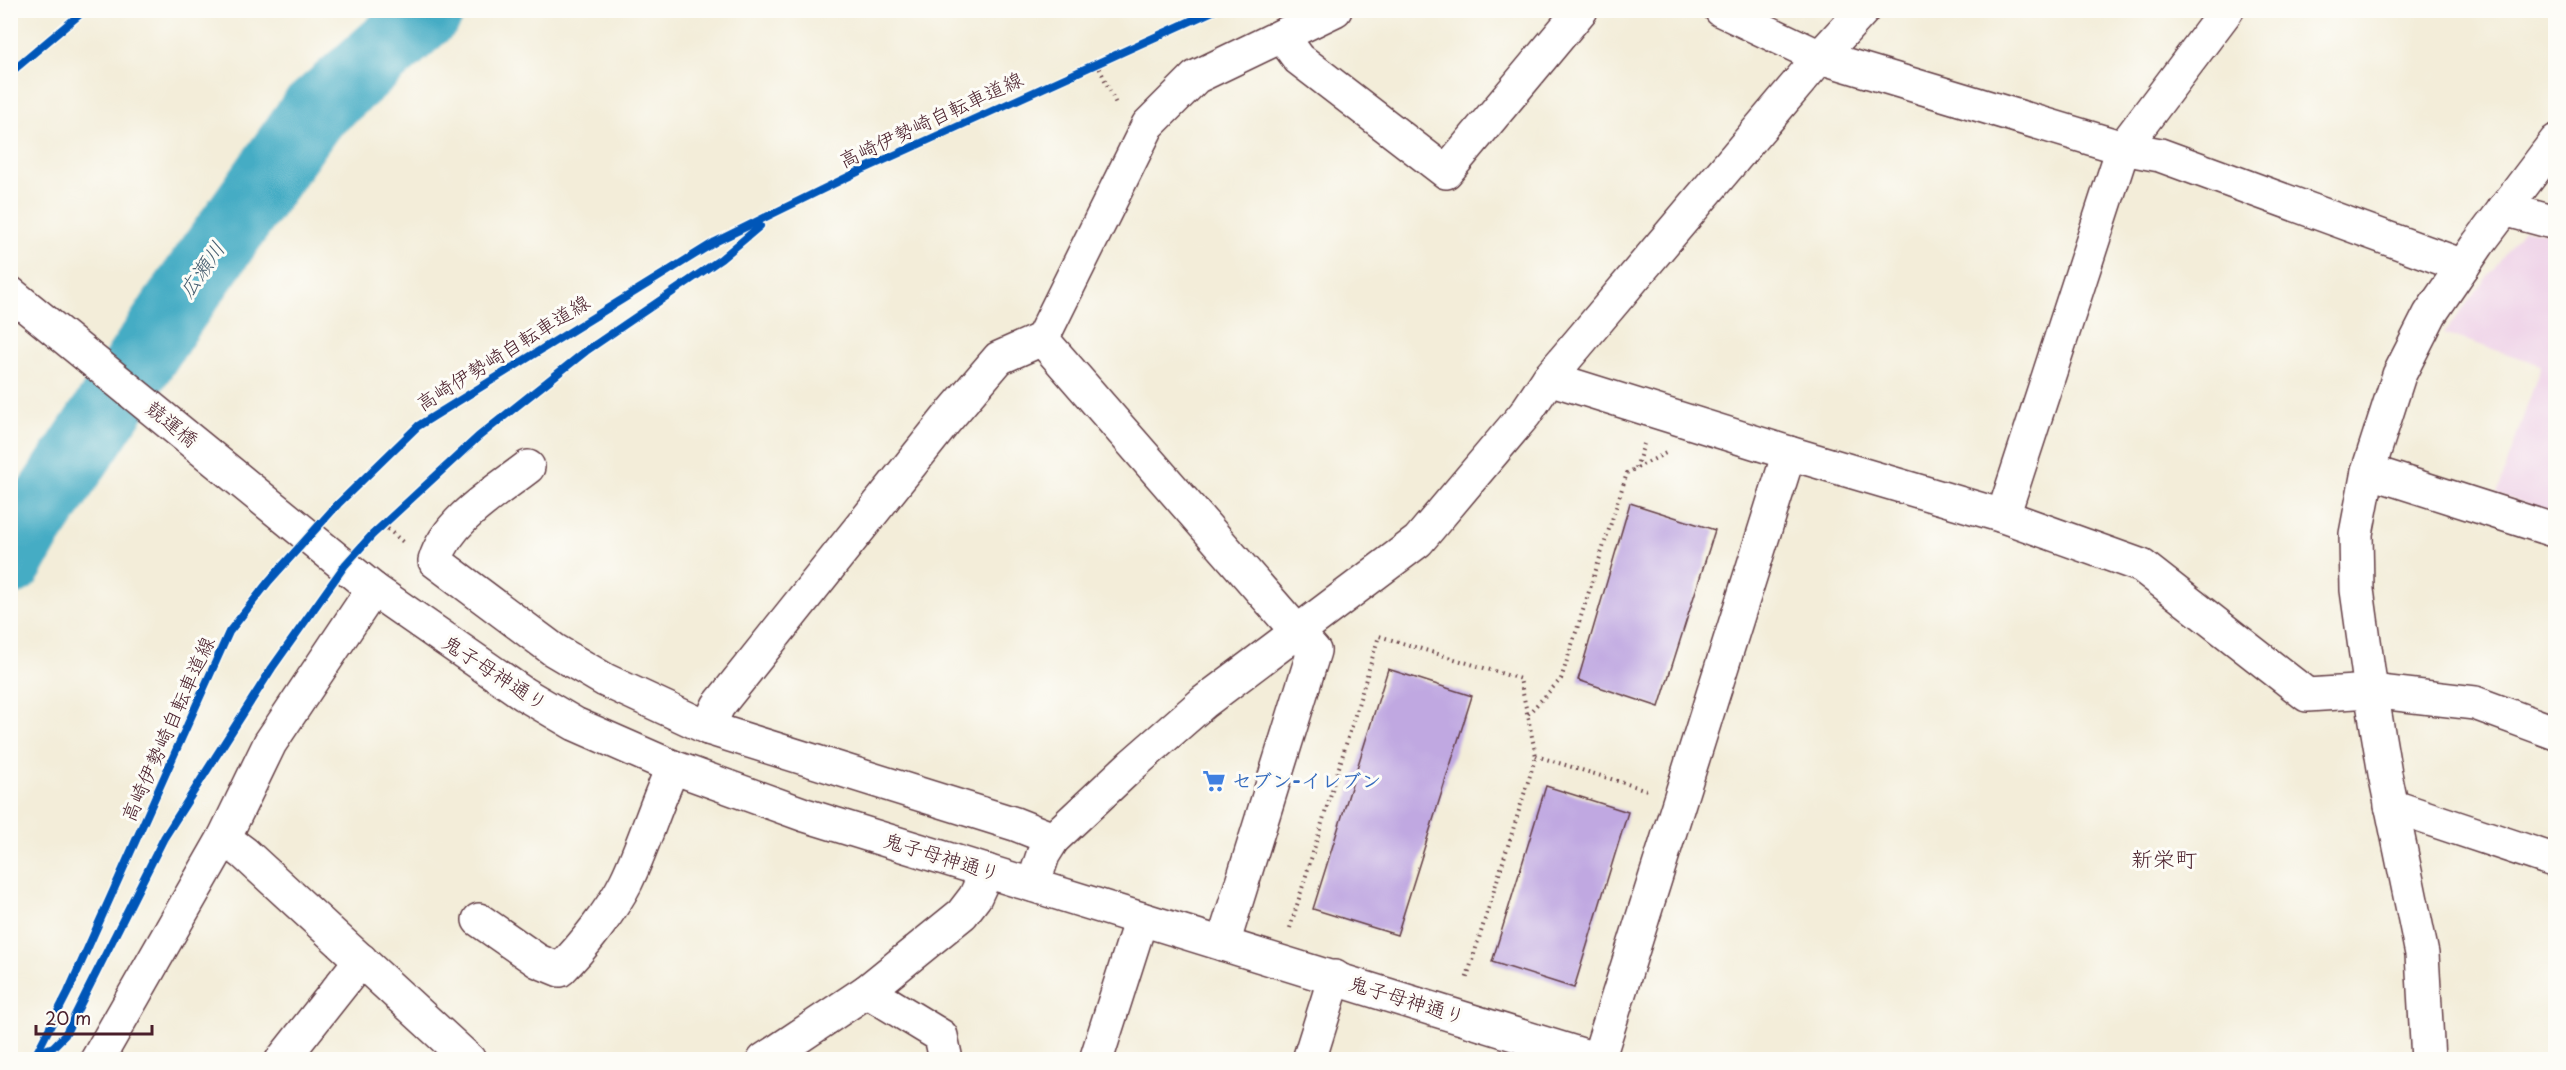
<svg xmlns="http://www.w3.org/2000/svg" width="2566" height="1070" font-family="'Playpen Sans','Klee One',sans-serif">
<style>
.built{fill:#eed0e7}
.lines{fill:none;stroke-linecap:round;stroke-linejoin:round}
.river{stroke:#44acc4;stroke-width:69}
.building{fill:#c0a8e1}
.minor-casing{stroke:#633e45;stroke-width:36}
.path{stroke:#633e45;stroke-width:4;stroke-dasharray:1.5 4.5;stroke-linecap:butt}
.minor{stroke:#fff;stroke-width:33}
.cycleway-casing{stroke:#fdfcf7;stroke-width:11}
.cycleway{stroke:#0057b8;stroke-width:8}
.labels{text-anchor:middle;stroke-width:6;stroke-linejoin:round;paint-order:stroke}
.street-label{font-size:20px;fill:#4a1f2b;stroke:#fdfcf7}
.shop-label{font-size:20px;font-weight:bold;fill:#366cbe;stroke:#fdfcf7;text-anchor:start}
.water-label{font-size:21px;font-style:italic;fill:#475e70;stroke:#fdfcf7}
.quarter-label{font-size:22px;fill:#4a1f2b;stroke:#fdfcf7}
</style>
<rect width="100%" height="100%" fill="#fdfcf7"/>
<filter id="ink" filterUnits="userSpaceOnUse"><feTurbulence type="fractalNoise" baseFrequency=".0167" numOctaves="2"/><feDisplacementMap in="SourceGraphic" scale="12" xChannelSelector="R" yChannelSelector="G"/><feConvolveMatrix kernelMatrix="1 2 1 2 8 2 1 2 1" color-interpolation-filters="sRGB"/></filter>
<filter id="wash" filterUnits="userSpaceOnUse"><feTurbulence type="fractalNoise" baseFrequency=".008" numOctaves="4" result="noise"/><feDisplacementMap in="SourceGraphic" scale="24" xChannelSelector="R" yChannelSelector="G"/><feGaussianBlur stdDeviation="1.35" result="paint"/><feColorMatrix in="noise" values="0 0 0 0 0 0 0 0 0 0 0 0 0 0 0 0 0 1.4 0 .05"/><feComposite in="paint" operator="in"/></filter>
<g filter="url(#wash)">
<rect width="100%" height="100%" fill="#f3edd9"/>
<path class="built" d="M2523 230 2555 233V513L2497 494 2541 365 2444 333Z"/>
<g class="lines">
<path class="river" d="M10 561 27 531 174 310 312 114 430 10"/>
</g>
<g id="blocks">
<g class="building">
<path d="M1630 503 1715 530 1659 707 1578 680Z"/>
<path d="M1388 669 1472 696 1397 935 1313 909Z"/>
<path d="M1546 786 1628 812 1574 988 1492 962Z"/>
</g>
</g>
</g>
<g filter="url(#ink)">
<use href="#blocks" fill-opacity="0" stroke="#633e45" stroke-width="1.5"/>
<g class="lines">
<g class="minor-casing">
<g id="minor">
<path d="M1863 10 1820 57 2123 148 2160 155 2463 266"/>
<path d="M1282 36 1299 59 1446 172 1581 10"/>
<path d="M2504 209 2556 223"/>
<path d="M10 293 373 589 524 694 575 724 673 767 805 815 1598 1060"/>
<path d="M1549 378 1820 57 1721 10"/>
<path d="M528 467C496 492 447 520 435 561L554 650 605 680 708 728 1015 824 1053 839"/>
<path d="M2368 471 2556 531"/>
<path d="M2003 516 2123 148 2227 10"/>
<path d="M708 728 718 706 946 420 999 358 1042 339"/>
<path d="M2391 806 2556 861"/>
<path d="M224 838 244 853 469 1060"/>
<path d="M1033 885 1043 855 1053 839 1133 764 1204 702 1418 541 1525 414 1549 378 1789 453 2003 516 2142 566 2307 695 2371 691 2475 703 2556 733"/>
<path d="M479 920 538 961 560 970C582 948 612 910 626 882 644 845 655 805 673 767"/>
<path d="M1223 944 1314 651 1042 339 1148 125 1196 77 1335 10"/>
<path d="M867 991 941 1036 946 1060"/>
<path d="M97 1060 224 838 270 743 373 589"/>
<path d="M282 1060 361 960"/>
<path d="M764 1060 867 991 962 914 975 897 987 871"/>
<path d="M1096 1060 1141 919"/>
<path d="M1309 1060 1335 977"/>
<path d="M1598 1060 1789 453"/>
<path d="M2428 1060 2422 954 2385 774 2371 691 2357 590 2356 534 2368 471 2399 375 2430 314 2478 244 2556 141"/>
</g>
</g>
<g class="path">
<path d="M1097 63 1117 106"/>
<path d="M1636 468 1644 444"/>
<path d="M383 525 403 542"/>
<path d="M1528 714 1561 679 1627 473 1666 453"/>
<path d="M1536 756 1647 790"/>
<path d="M1290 928 1379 636 1520 679 1536 756 1466 980"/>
</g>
<use href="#minor" class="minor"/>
<g class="cycleway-casing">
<g id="cycleway">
<path d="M10 73 85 10"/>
<path d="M37 1053 53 1047 65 1035 164 838 272 668 345 565 372 535 478 437 586 351 721 259 760 226"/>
<path d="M33 1060 68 992 229 632 269 581 338 504 418 426 715 242 864 169 1215 10"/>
</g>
</g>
<use href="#cycleway" class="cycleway"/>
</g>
</g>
<defs>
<g id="supermarket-bare" transform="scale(1.8)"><path d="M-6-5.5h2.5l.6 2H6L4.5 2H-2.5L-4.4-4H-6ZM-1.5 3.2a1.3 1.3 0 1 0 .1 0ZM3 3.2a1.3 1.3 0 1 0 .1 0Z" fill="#3f7fe0" stroke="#fdfcf7" stroke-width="2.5" paint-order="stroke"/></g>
</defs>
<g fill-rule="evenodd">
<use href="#supermarket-bare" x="1214" y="781"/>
</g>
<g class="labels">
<g class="street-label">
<text transform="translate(931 120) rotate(-25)" y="7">高崎伊勢崎自転車道線</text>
<text transform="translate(503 353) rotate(-32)" y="7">高崎伊勢崎自転車道線</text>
<text transform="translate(172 424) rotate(39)" y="7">競運橋</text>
<text transform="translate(495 673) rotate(33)" y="7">鬼子母神通り</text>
<text transform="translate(168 729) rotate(-66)" y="7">高崎伊勢崎自転車道線</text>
<text transform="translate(942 857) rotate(17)" y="7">鬼子母神通り</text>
<text transform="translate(1407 1000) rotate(17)" y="7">鬼子母神通り</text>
</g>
<g class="shop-label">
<text x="1232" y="788">セブン-イレブン</text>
</g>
<g class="water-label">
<text transform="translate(202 270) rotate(-55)" y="7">広瀬川</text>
</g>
<g class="quarter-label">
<text x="2164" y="867">新栄町</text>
</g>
</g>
<rect width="2566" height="1070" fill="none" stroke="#fdfcf7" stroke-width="36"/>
<path d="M36 1025v9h116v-9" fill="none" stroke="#4a1f2b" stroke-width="3"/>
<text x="45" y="1025" font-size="18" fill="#4a1f2b" stroke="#fdfcf7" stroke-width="4.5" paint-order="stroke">20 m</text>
</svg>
